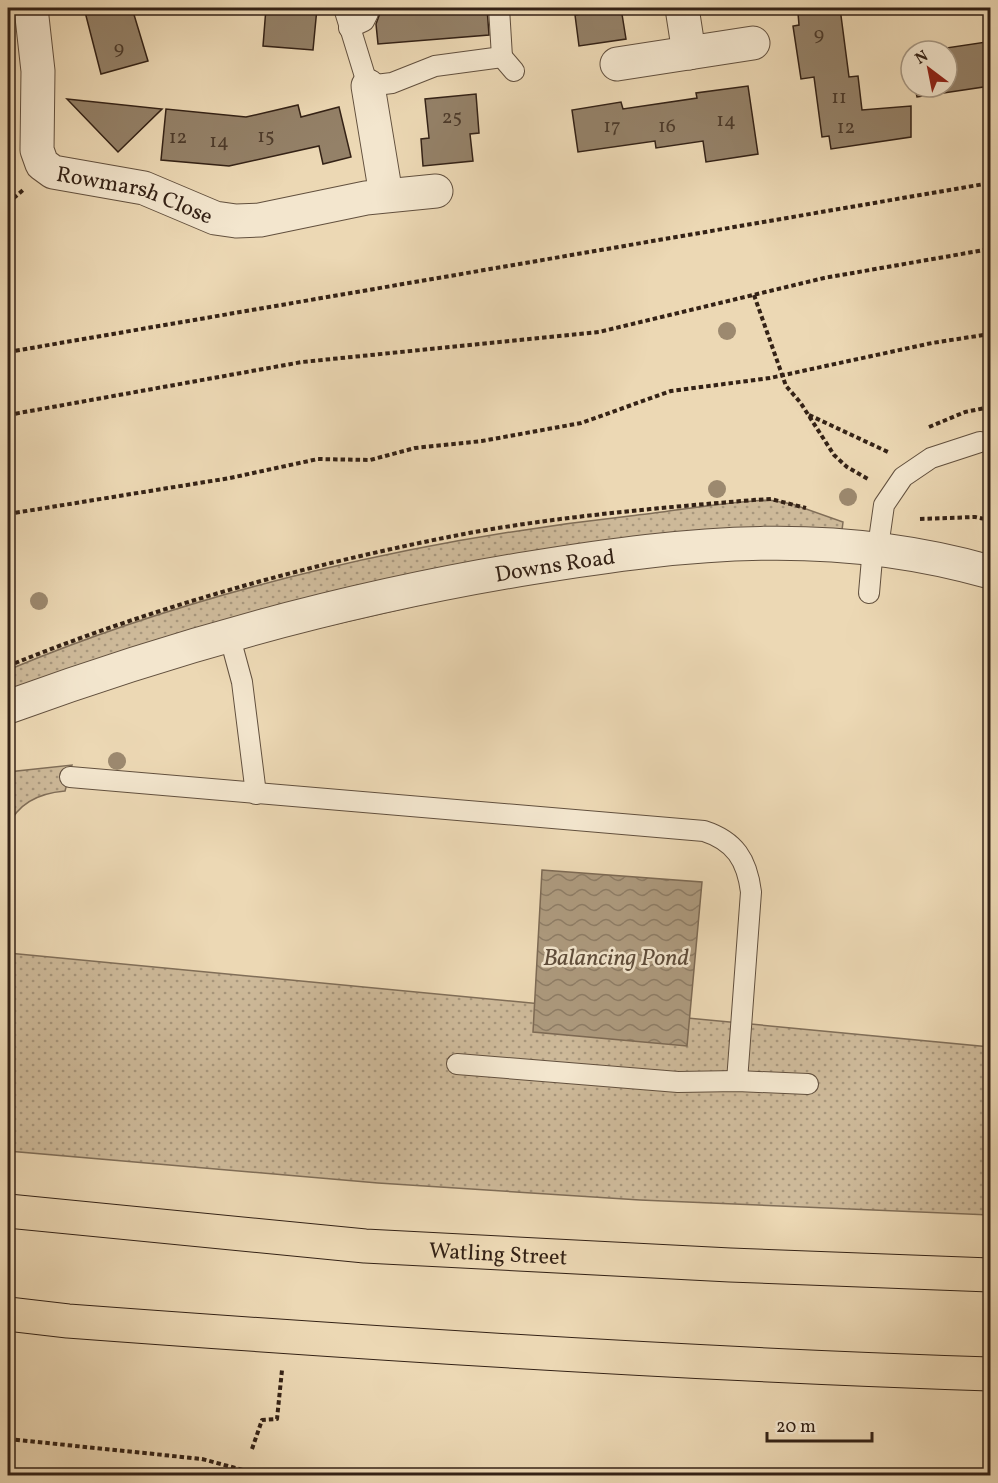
<svg xmlns="http://www.w3.org/2000/svg" width="998" height="1483" font-family="Vollkorn,serif">
<style>
.grass{fill:url(#grass-dots);stroke:#806e58;stroke-width:1.5}
.water{fill:url(#water-waves);stroke:#7d6a54;stroke-width:1.5}
.building{fill:#948168;stroke:#342216;stroke-width:1.5}
.lines{fill:none;stroke-linecap:round;stroke-linejoin:round}
.lane-casing{stroke:#62503e;stroke-width:22}
.street-casing{stroke:#62503e;stroke-width:35}
.highway-casing{stroke:#342216;stroke-width:35}
.path{stroke:#342216;stroke-width:4;stroke-dasharray:4.5 3;stroke-linecap:butt}
.lane{stroke:#f3e6ce;stroke-width:20}
.street{stroke:#f3e6ce;stroke-width:33}
.highway{stroke:#ecd8b4;stroke-width:33}
.tree{fill:#9c896f}
.labels{text-anchor:middle;stroke-width:5;stroke-linejoin:round;paint-order:stroke}
.number-label{font-size:20px;fill:#4c3a2a}
.street-label{font-size:22px;fill:#342216;stroke:#f3e6ce}
.water-label{font-size:24px;font-style:italic;fill:#5e4c3a;stroke:#f3e6ce}
</style>
<defs>
<pattern id="grass-dots" width="8" height="8" patternUnits="userSpaceOnUse" patternTransform="scale(1.5)"><rect width="8" height="8" fill="#cdb999"/><path d="M2 2h.1M6 6h.1" fill="none" stroke="#a7967c" stroke-width="1.8" stroke-linecap="round"/></pattern>
<pattern id="water-waves" width="16" height="10" patternUnits="userSpaceOnUse" patternTransform="scale(1.5)"><rect width="16" height="10" fill="#ad9a7e"/><path d="M0 5q4-4 8 0t8 0" fill="none" stroke="#8e7d66"/></pattern>
</defs>
<rect width="100%" height="100%" fill="#ecd8b4"/>
<filter id="stains"><feTurbulence type="fractalNoise" baseFrequency=".00333" numOctaves="4"/><feColorMatrix values="0 0 0 0 .2 0 0 0 0 .09 0 0 0 0 .02 0 0 0 .5 -.17"/></filter>
<radialGradient id="worn" r=".72"><stop offset=".6" stop-color="#630" stop-opacity="0"/><stop offset="1" stop-color="#630" stop-opacity=".3"/></radialGradient>
<g class="grass">
<path d="M769 500 792 504 843 522 842 530 751 529 8 699V670C201 589 422 539 630 516 676 511 723 502 769 500Z"/>
<path d="M72 765 65 791C41 793 18 802 8 827V772Z"/>
<path d="M8 953 990 1047V1215L640 1200 378 1183 8 1151Z"/>
</g>
<path class="water" d="M542 870 702 882 687 1046 533 1032Z"/>
<g class="building">
<path d="M84 8H132L148 61 101 74Z"/>
<path d="M266 8H317L313 50 263 46Z"/>
<path d="M378 8H487L489 35 378 44 376 24 380 13Z"/>
<path d="M621 8 626 39 579 46 575 15Z"/>
<path d="M840 8 849 77 858 76 862 110 911 106V137L831 149 829 136 822 137 814 77 801 79 793 26 799 25 798 13Z"/>
<path d="M986 42 990 86 917 97 915 87H947V51H911V56L910 49 939 45 940 49Z"/>
<path d="M748 86 758 154 706 162 703 141 656 148 655 141 578 152 572 110 621 102 623 109 697 98 696 93Z"/>
<path d="M476 94 479 133 470 134 473 161 423 166 421 139 429 138 425 99Z"/>
<path d="M67 99 162 109 118 152Z"/>
<path d="M298 105 301 117 339 107 351 157 323 164 319 146 229 166 161 160 166 109 246 117Z"/>
</g>
<g class="lines">
<g class="lane-casing">
<g id="lane">
<path d="M344 8 368 86 392 83 435 66 502 57 499 8"/>
<path d="M349 28 364 21 368 13"/>
<path d="M502 57 514 71"/>
<path d="M878 547 884 505 903 477 931 458 980 442"/>
<path d="M869 593 873 547"/>
<path d="M229 634 242 682 256 794"/>
<path d="M70 777 704 831C735 841 747 860 751 892L737 1081"/>
<path d="M457 1064 678 1082 737 1081 808 1084"/>
</g>
</g>
<g class="street-casing">
<g id="street">
<path id="s1" d="M31 8 38 71 37 150 42 164 53 172 144 188 215 218 236 221 260 220 366 198 436 191"/>
<path d="M682 8 689 53"/>
<path d="M617 64 753 43"/>
<path d="M368 86 386 195"/>
<path id="s2" d="M8 707C178 645 351 597 530 568 690 542 832 527 990 572"/>
</g>
</g>
<g class="highway-casing">
<g id="highway">
<path id="s3" d="M8 1211 365 1246 730 1265 990 1275"/>
<path d="M8 1314 68 1321C376 1344 683 1364 990 1374"/>
</g>
</g>
<g class="path">
<path d="M8 203 23 190"/>
<path d="M754 295 786 386 800 402 834 455 847 467 868 479"/>
<path d="M8 352 990 183"/>
<path d="M8 415 302 362 599 332 824 278 990 249"/>
<path d="M809 415 888 452"/>
<path d="M929 427 965 412 990 407"/>
<path d="M8 514 230 478 318 459 370 460 415 448 482 441 581 423 671 391 770 378 932 343 990 334"/>
<path d="M920 519 975 517 990 520"/>
<path d="M8 666C155 606 313 563 469 533 563 516 658 508 753 500L771 499 806 508"/>
<path d="M8 1439 202 1459 243 1470 252 1476"/>
<path d="M252 1449 262 1420 277 1419 282 1370"/>
</g>
<use href="#lane" class="lane"/>
<use href="#street" class="street"/>
<use href="#highway" class="highway"/>
</g>
<g class="tree">
<circle cx="727" cy="331" r="9"/>
<circle cx="717" cy="489" r="9"/>
<circle cx="848" cy="497" r="9"/>
<circle cx="39" cy="601" r="9"/>
<circle cx="117" cy="761" r="9"/>
</g>
<g class="labels">
<g class="number-label">
<text x="819" y="40">9</text>
<text x="119" y="54">9</text>
<text x="839" y="103">11</text>
<text x="452" y="123">25</text>
<text x="726" y="126">14</text>
<text x="612" y="132">17</text>
<text x="667" y="132">16</text>
<text x="846" y="133">12</text>
<text x="266" y="142">15</text>
<text x="178" y="143">12</text>
<text x="219" y="147">14</text>
</g>
<g class="street-label">
<text dy="8" stroke="none"><textPath href="#s1" startOffset="256">Rowmarsh Close</textPath></text>
<text dy="8" stroke="none"><textPath href="#s2" startOffset="566">Downs Road</textPath></text>
<text dy="8" stroke="none"><textPath href="#s3" startOffset="492">Watling Street</textPath></text>
</g>
<g class="water-label">
<text x="616" y="965">Balancing Pond</text>
</g>
</g>
<rect width="998" height="1483" fill="none" stroke="#ecd8b4" stroke-width="30"/>
<rect x="9" y="9" width="980" height="1465" fill="none" stroke="#342216" stroke-width="3"/>
<rect x="15" y="15" width="968" height="1453" fill="none" stroke="#342216" stroke-width="1.5"/>
<g transform="translate(929 69) rotate(328)"><circle r="28" fill="#f3e6ce" stroke="#a79884" stroke-width="1.5"/>
<path d="M0-4.5L10 22L0 15L-10 22Z" fill="#8f2418"/>
<text y="-9" font-size="16" font-weight="bold" text-anchor="middle" fill="#342216">N</text>
</g>
<path d="M767 1432v9h105v-9" fill="none" stroke="#342216" stroke-width="3"/>
<text x="776" y="1432" font-size="18" fill="#342216" stroke="#f3e6ce" stroke-width="4.5" paint-order="stroke">20 m</text>
<rect width="100%" height="100%" filter="url(#stains)"/>
<rect width="100%" height="100%" fill="url(#worn)"/>
</svg>
